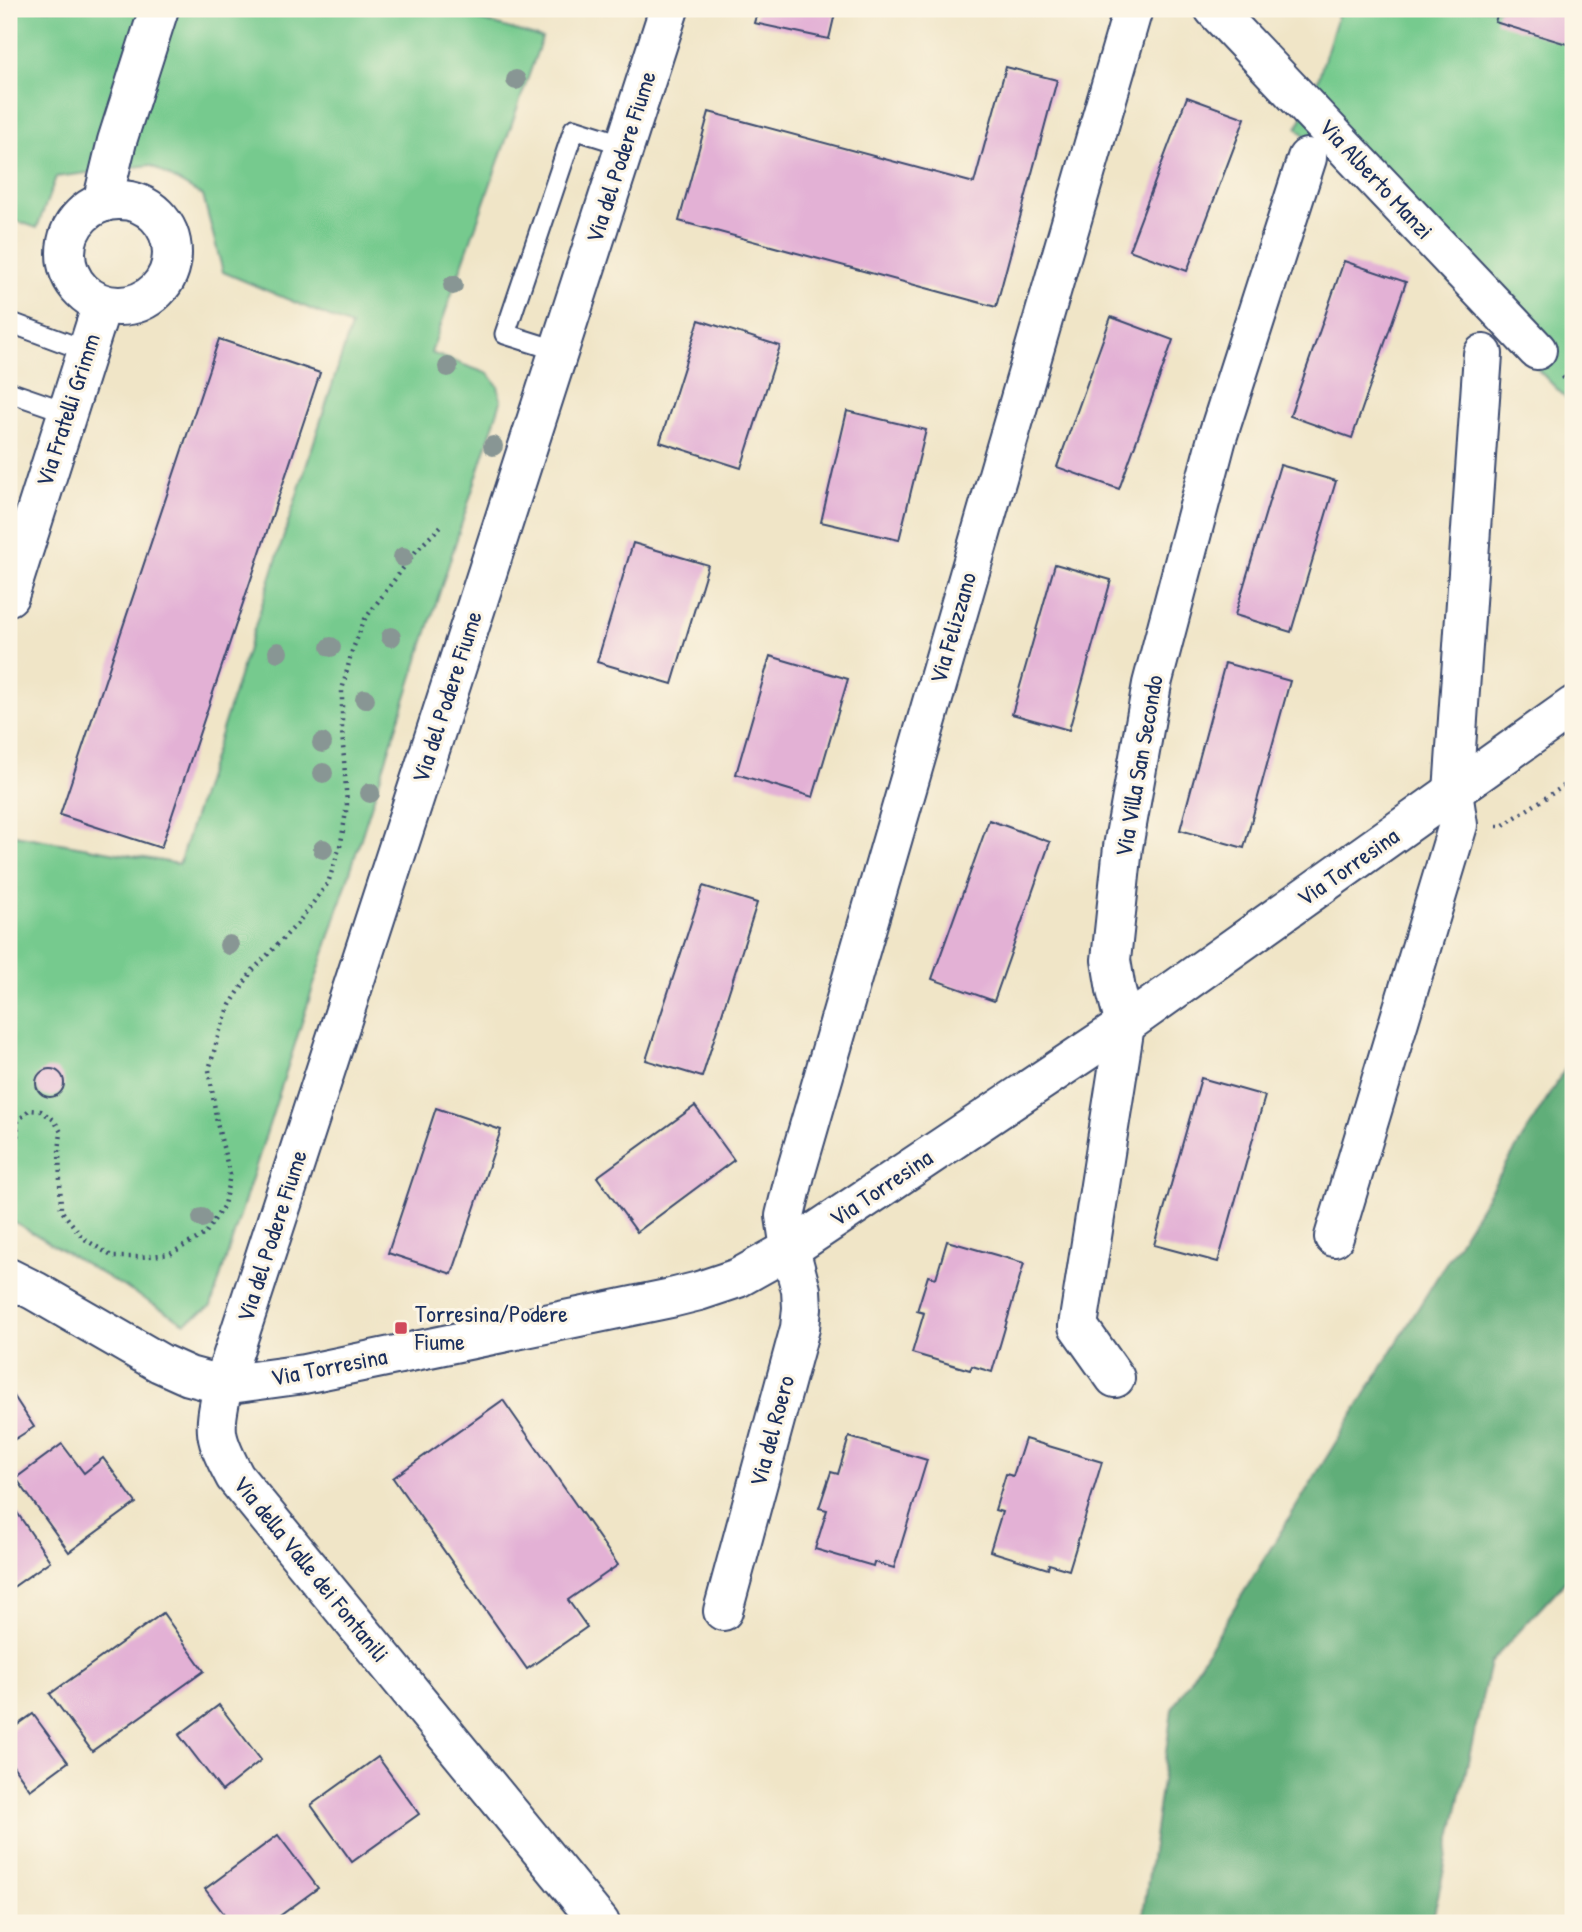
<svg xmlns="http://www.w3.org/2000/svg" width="1582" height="1932" font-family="'Patrick Hand',sans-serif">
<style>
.green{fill:#76ca8e;stroke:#487c76;stroke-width:2}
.forest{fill:#60ae79;stroke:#3e6e6c;stroke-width:2}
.building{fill:#e3b1d5}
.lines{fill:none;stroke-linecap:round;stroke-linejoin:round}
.lane-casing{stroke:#3b4a6e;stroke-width:23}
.street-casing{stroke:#3b4a6e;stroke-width:42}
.path{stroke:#3b4a6e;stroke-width:4.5;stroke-dasharray:2 5;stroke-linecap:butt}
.lane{stroke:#fff;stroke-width:19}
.street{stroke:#fff;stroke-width:38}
.tree{fill:#889694}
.poi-dot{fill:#d1495b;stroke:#fcf5e5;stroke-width:2.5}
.labels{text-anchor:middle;stroke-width:6;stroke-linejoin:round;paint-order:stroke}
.street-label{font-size:24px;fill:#1b2f5e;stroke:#fcf5e5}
.poi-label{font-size:24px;fill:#1b2f5e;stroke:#fcf5e5;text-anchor:start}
</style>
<rect width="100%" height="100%" fill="#fcf5e5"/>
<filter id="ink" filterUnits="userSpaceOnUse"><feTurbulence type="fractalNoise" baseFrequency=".0143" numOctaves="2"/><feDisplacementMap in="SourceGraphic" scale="14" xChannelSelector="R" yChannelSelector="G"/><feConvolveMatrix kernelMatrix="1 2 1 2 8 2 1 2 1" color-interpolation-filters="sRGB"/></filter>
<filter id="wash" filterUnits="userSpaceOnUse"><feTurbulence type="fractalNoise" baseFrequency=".00686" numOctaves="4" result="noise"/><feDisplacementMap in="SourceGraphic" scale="28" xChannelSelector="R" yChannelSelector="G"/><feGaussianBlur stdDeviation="1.57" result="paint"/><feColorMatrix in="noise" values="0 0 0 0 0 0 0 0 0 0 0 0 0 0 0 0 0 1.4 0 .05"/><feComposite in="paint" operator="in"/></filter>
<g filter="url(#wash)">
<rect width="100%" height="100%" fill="#f0e5c7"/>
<g class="green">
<path d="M9 9H443L542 38 431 353 489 374 498 386 501 401 211 1306 185 1323 16 1223 9 1221V834L179 864 351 326 223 272 203 196 150 165 56 177 37 228 9 218Z"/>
<path d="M1340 9H1573V405L1297 128 1315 89Z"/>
</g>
<path class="forest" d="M1573 1056V1573L1490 1663 1432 1923H1142L1172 1709Z"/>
<g id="blocks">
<g class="building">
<path d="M758 9H836L829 39 754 23Z"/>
<path d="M1499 9H1573V46L1495 22Z"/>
<path d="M1006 67 1057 80 996 307 679 221 709 112 974 183Z"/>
<path d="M1187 97 1245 118 1187 271 1129 250Z"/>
<path d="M1344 261 1406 282 1352 438 1290 416Z"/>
<path d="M1111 317 1173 340 1119 489 1057 467Z"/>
<path d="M699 320 780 346 741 468 660 442Z"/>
<path d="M219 339 320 373 161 848 60 815Z"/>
<path d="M847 411 926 430 899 540 821 522Z"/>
<path d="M1280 465 1336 481 1291 632 1235 615Z"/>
<path d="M633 543 708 565 672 684 597 662Z"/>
<path d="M1055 564 1111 580 1069 730 1012 714Z"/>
<path d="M770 656 848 679 813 797 736 774Z"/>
<path d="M1225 663 1290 681 1244 848 1180 830Z"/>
<path d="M989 820 1050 842 994 1001 932 979Z"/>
<path d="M703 886 757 903 702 1077 646 1060Z"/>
<circle cx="50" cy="1083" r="14"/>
<path d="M1201 1078 1265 1096 1218 1262 1154 1245Z"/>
<path d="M695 1106 734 1160 637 1232 597 1177Z"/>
<path d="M436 1108 501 1130 452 1274 388 1253Z"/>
<path d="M947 1241 1024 1263 992 1372 972 1366 970 1370 912 1353 924 1313 917 1311 928 1276 936 1278Z"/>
<path d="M12 1393 34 1427 9 1443V1395Z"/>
<path d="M503 1400 618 1565 568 1600 587 1627 527 1669 393 1478Z"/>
<path d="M849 1437 927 1460 894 1568 874 1562 873 1566 815 1549 827 1510 819 1508 831 1472 838 1474Z"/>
<path d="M1025 1439 1102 1462 1069 1570 1049 1564 1048 1569 990 1551 1002 1512 995 1510 1006 1474 1013 1476Z"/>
<path d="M62 1444 84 1473 103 1458 136 1503 69 1552 16 1478Z"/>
<path d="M12 1505 50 1561 9 1590V1507Z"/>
<path d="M163 1613 204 1671 92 1751 50 1694Z"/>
<path d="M219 1705 261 1760 222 1791 179 1735Z"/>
<path d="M33 1714 68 1762 30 1790 9 1760V1731Z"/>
<path d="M378 1757 419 1814 352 1862 311 1805Z"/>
<path d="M278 1835 318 1888 270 1923H231L205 1889Z"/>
<path d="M160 1915 167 1923H149Z"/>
</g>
</g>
</g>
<g filter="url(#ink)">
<use href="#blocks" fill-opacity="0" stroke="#3b4a6e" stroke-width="2"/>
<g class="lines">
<g class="lane-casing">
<g id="lane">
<path d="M9 322 87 351"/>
<path d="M559 351 505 334 574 129 625 145"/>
<path d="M9 392 67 412"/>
</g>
</g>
<g class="street-casing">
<g id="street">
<path d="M1214 9 1537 350"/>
<circle cx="119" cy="253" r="53"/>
<path d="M102 203 117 141 159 9"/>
<path d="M9 596 102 304"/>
<path d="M1334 1237 1458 825 1453 792 1483 354"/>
<path d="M9 1278 35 1291 160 1363 189 1376 223 1385 304 1374 671 1298 699 1291 738 1278 790 1249 1125 1025 1573 706"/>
<path d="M1115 1378 1078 1326 1125 1025 1116 990 1111 960 1123 847 1152 684 1217 438 1307 158"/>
<path d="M723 1611 800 1328 802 1308 801 1290 790 1249 785 1216 795 1175 1133 9"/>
<path d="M600 1923 235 1477C212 1434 214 1431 223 1385L429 753 669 9"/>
</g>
</g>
<g class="path">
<path d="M1562 377 1573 389"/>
<path d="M1497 826H1502L1573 780"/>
<path d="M9 1192 16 1156 18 1121 29 1110 41 1111 54 1120 61 1132 59 1152 61 1210 83 1238 113 1257H140L170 1254 205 1234 224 1205 230 1175 217 1123 209 1070 219 1033 230 1005 252 971 297 924 328 883 341 843 347 805 342 730V690L352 651 365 619 416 551 442 525"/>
</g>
<use href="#lane" class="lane"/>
<use href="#street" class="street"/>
</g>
<g class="tree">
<circle cx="516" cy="80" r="10"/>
<circle cx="453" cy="285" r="10"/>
<circle cx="448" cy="367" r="10"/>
<circle cx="493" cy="446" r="10"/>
<circle cx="403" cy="557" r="10"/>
<circle cx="391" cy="637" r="10"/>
<circle cx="331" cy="647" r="10"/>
<circle cx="278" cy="652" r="10"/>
<circle cx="365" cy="699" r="10"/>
<circle cx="322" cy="743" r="10"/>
<circle cx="323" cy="773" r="10"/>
<circle cx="370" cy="793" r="10"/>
<circle cx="323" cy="849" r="10"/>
<circle cx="229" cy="945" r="10"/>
<circle cx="202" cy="1218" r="10"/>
</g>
</g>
<rect class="poi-dot" x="394" y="1321" width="14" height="14" rx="3.5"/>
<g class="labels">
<g class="street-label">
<text transform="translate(621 157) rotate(-72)" y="8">Via del Podere Fiume</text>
<text transform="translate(1376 179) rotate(47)" y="8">Via Alberto Manzi</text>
<text transform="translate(68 410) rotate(-72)" y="8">Via Fratelli Grimm</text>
<text transform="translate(953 628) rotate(-74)" y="8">Via Felizzano</text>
<text transform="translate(447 697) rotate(-72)" y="8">Via del Podere Fiume</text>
<text transform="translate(1139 766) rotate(-80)" y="8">Via Villa San Secondo</text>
<text transform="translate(1348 867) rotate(-35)" y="8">Via Torresina</text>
<text transform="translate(881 1188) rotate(-34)" y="8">Via Torresina</text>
<text transform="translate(272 1236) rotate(-72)" y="8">Via del Podere Fiume</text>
<text transform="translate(329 1367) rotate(-11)" y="8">Via Torresina</text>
<text transform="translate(772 1431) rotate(-75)" y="8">Via del Roero</text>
<text transform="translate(311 1569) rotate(51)" y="8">Via della Valle dei Fontanili</text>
</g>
<g class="poi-label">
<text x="415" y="1322">Torresina/Podere<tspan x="415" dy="28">Fiume</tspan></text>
</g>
</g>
<rect width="1582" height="1932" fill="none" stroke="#fcf5e5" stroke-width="35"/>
</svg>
